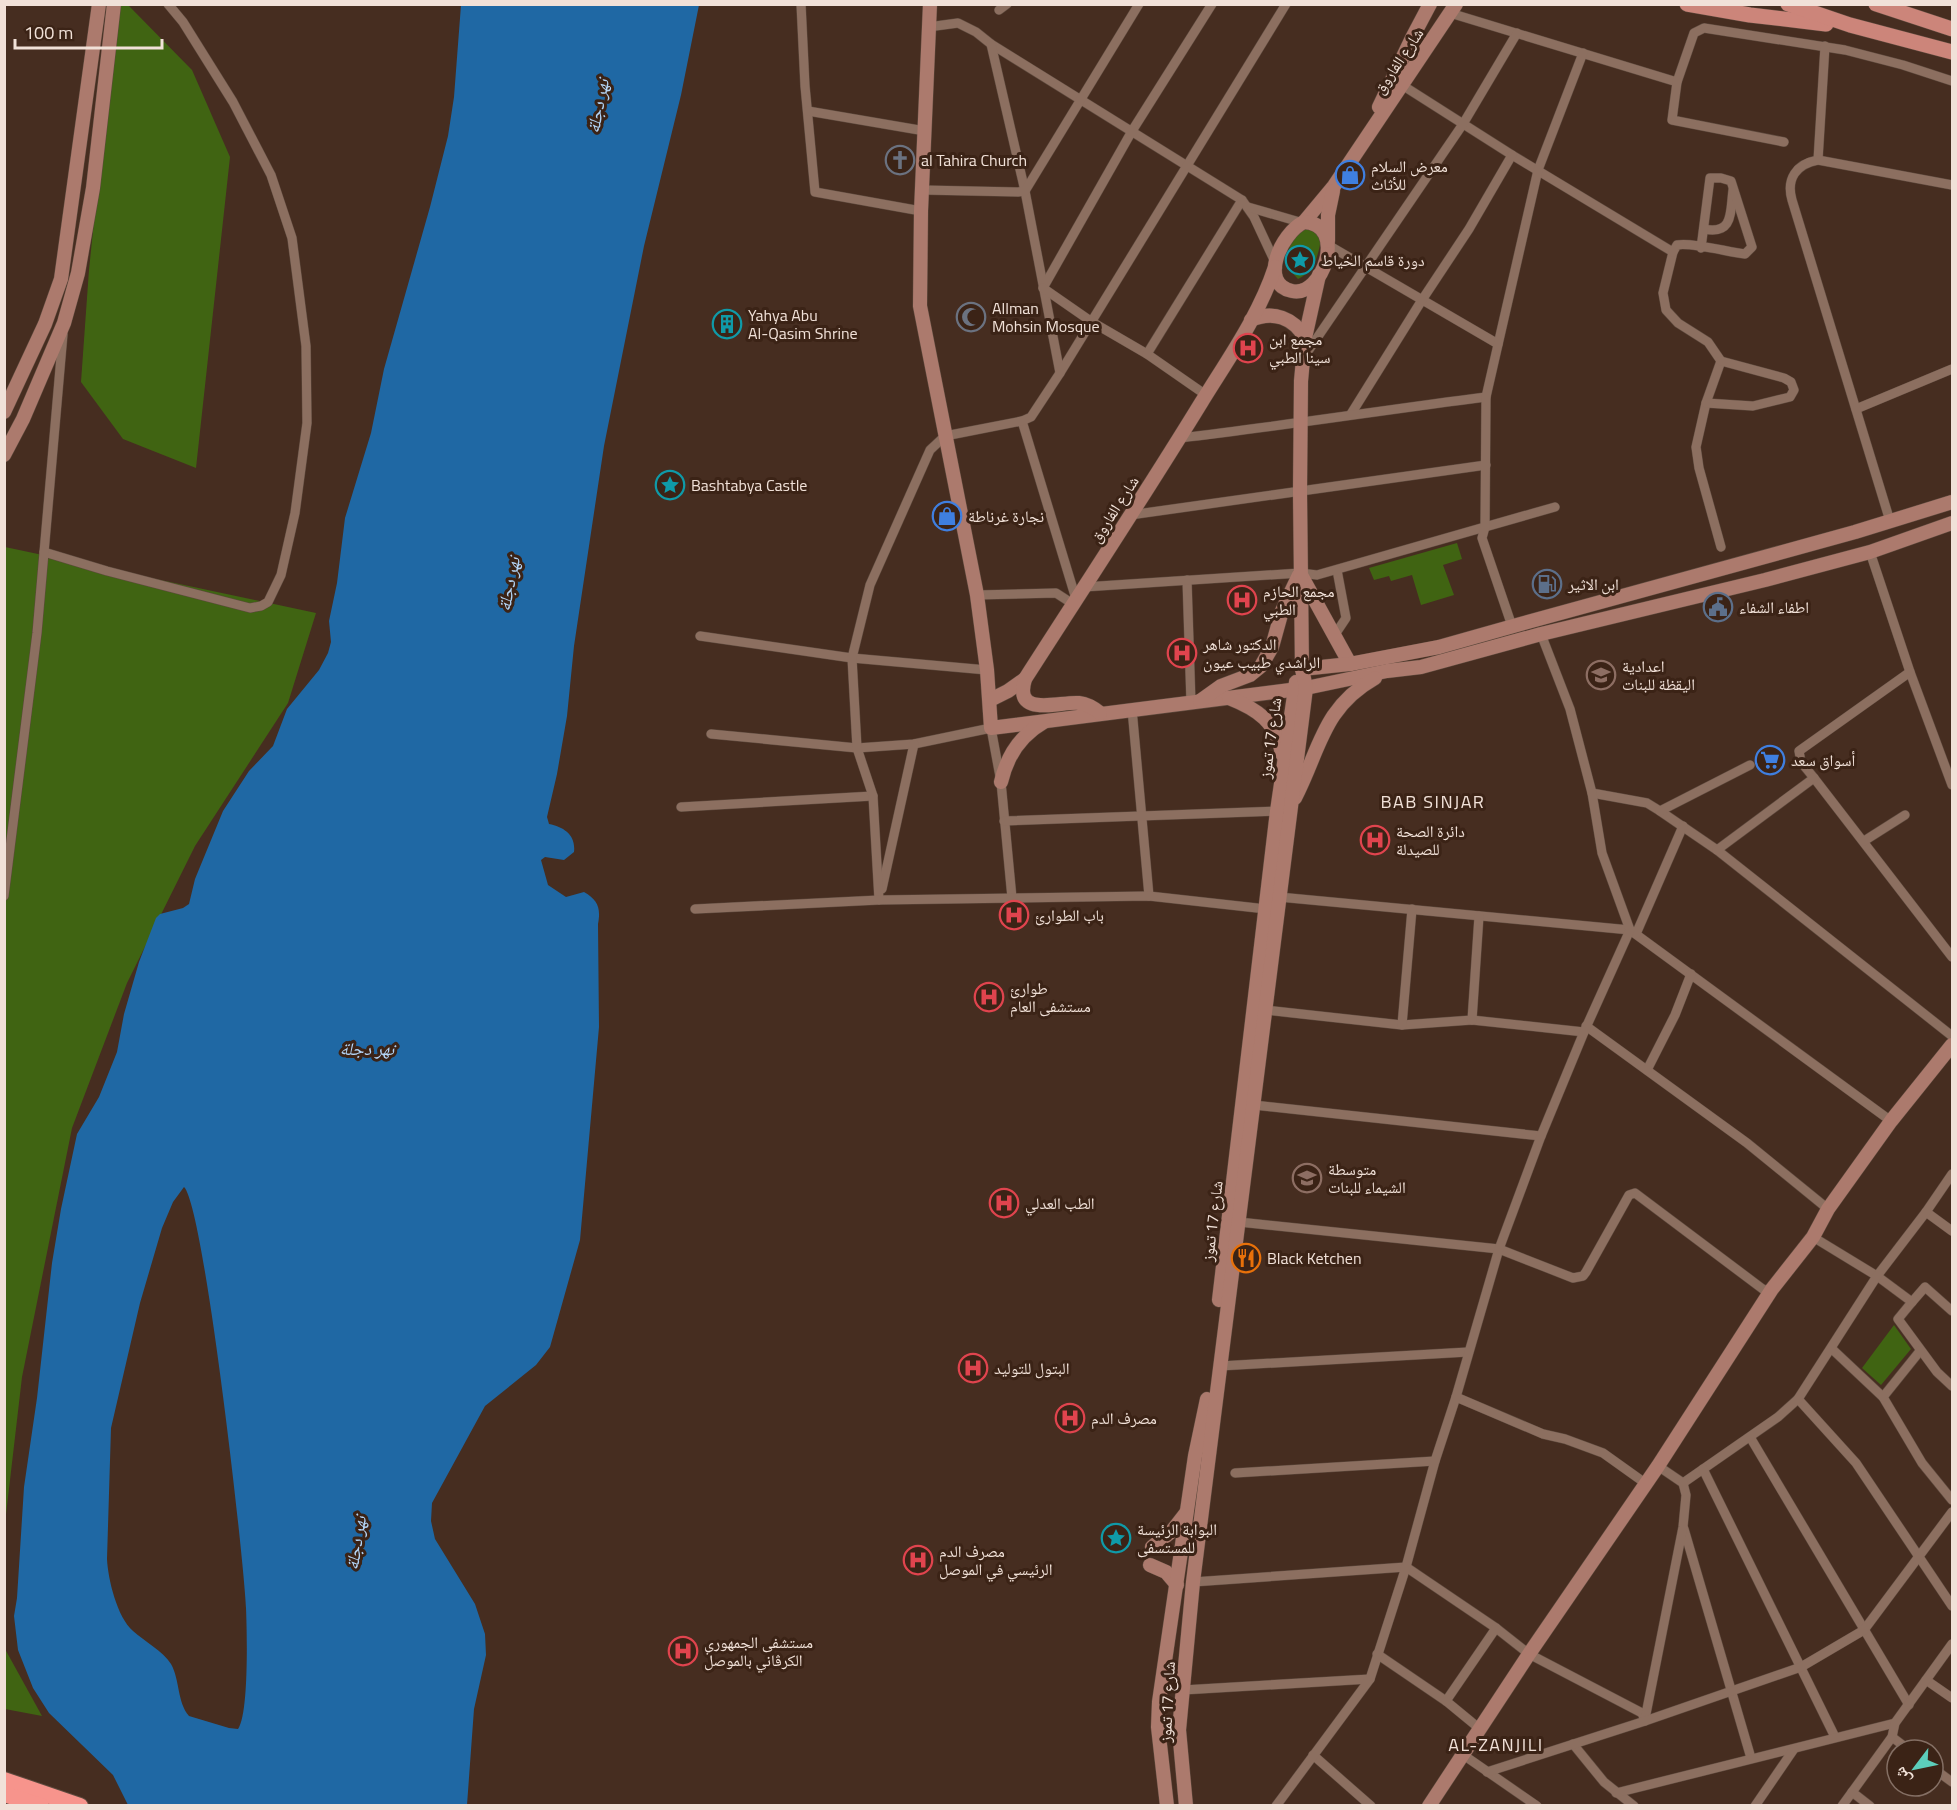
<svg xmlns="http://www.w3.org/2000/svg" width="1957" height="1810" font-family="'Titillium Web','Noto Naskh Arabic',sans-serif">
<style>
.green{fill:#406412}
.water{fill:#1f68a4;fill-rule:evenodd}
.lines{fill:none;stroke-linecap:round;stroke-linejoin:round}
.street-casing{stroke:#5e4a3e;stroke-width:10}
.secondary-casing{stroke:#5e4a3e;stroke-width:15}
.primary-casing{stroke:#5e4a3e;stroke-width:16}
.highway-casing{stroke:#5e4a3e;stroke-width:18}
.street{stroke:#8c6f60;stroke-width:9}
.secondary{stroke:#ac7a6d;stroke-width:14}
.primary{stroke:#cc857a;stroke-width:15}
.highway{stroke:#f7948c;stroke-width:16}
.labels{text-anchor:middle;stroke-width:6;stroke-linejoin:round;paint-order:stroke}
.street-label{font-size:16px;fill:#f1e1d8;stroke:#3b2316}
.poi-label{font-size:16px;fill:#f1e1d8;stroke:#3b2316;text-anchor:start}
.water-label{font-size:18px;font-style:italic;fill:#b3d5f7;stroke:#3b2316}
.neighbourhood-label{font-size:18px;letter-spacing:1.5px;fill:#f1e1d8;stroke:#3b2316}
</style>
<rect width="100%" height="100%" fill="#462d20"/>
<g class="green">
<path d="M116 5H128L192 70 230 157 196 468 123 439 81 382 89 270Z"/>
<path d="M1304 229 1314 230 1321 238C1319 254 1314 272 1298 279L1288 268C1286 252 1290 239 1304 229Z"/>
<path d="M1457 543 1462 559 1443 565 1454 595 1421 605 1412 575 1391 581 1389 576 1374 580 1369 568Z"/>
<path d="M5 547 316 613 288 703 195 846 127 983 72 1128 22 1377 5 1523Z"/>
<path d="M1894 1325 1911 1349 1881 1385 1862 1368Z"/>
<path d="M4 1649H5L42 1716 5 1709Z"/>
</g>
<path class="water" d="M461 5H699L681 95 644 246 604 446 574 646 567 716 557 774 547 817 549 824C564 827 576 835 574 852L564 860 545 857 541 860 548 885 566 897 584 892C598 900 601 908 598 924L599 1027 580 1240 550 1347 536 1365 485 1406 432 1503 431 1521 435 1539 475 1604 485 1634 486 1655 474 1709 467 1805H128L113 1775 49 1713 33 1688 18 1650 14 1616 17 1598 24 1487 37 1398 52 1263 61 1209 77 1134 99 1097 117 1052 124 1014 139 962 156 918 160 914 183 908 189 904 195 879 223 811 249 771 273 746 287 709 319 670 328 653 331 642 329 621 337 583 345 518 371 433 384 369 430 207 448 136 454 97ZM184 1187C204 1206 244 1559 246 1608 247 1631 249 1714 238 1729L229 1728 189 1716C177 1702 180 1680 171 1664 163 1651 144 1641 133 1631 117 1617 108 1579 107 1559L111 1428 140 1303 162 1228 173 1202Z"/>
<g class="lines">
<g class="street-casing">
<g id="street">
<path d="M801 4 805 86 815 192 921 211"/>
<path d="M999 10 1007 4"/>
<path d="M1450 13 1677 82"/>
<path d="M928 27 958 23 976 32 991 44 1242 200 1254 217 1275 262"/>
<path d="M991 44 1025 191 1060 373"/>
<path d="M1402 85 1512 155 1673 252 1663 293 1666 310 1678 323 1708 342 1721 361 1706 403 1696 447 1699 468 1721 547"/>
<path d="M808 111 925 131"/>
<path d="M1784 142 1672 120 1677 82 1694 33 1704 28 1845 50 1903 65 1952 81"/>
<path d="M1818 160 1825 46"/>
<path d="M923 190 1018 192 1025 191 1139 4"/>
<path d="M1248 207 1303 223"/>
<path d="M1704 229C1734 235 1730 212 1733 190"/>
<path d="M1328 245 1498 344"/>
<path d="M1673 252 1677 245C1691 242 1728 252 1745 254L1752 247 1731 181 1721 178H1710L1701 248"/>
<path d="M1043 288 1132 131 1212 4"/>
<path d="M1043 288 1092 322 1147 354 1206 395"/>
<path d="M1147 354 1242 200"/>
<path d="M1304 357 1463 124 1517 33"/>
<path d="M1706 403 1753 406 1790 397 1794 390 1791 382 1784 378 1721 361"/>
<path d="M1856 409 1952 369"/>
<path d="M1351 414 1422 300 1469 229 1512 155"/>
<path d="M1022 421 1076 599"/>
<path d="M1180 438C1282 426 1384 410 1486 397"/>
<path d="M1130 515 1486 465"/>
<path d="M1890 521 1792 200C1786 179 1796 164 1818 160L1952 185"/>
<path d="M44 552 107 571 250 608 261 606 268 602 281 575 295 513 307 423 306 346 292 238 271 175 233 102 183 22 168 4"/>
<path d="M1870 552 1910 672 1952 785"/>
<path d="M1187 580 1191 703"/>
<path d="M1084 587 1300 573 1317 575 1555 507"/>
<path d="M977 595 1056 593 1073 604"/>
<path d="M1512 626 1482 538 1485 527 1486 397 1538 170 1583 53"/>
<path d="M700 636 852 658 987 670"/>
<path d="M1334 636 1346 618 1337 570"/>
<path d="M1910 672 1799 751 1801 762 1814 778 1952 957"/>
<path d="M1132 709 1149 896"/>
<path d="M711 734 857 748 914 744 991 728 1001 782 1012 898"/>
<path d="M1592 793 1647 803 1660 811 1717 850 1952 1036"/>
<path d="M681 807 873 796"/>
<path d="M1660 811 1750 765"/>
<path d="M1004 821 1277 811"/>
<path d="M1864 841 1905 815"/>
<path d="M1717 850 1814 778"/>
<path d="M882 889 914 744"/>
<path d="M4 896 37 633 63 334"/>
<path d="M1279 897 1630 930 1891 1121"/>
<path d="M879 900 873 796 857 748 852 658 870 585 930 450 945 436 1022 421 1031 417 1060 373 1286 4"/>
<path d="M695 909 879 900 1149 896 1266 909"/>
<path d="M1636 934 1683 826"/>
<path d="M1265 1010 1402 1025 1472 1020 1584 1032"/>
<path d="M1472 1020 1479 916"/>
<path d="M1402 1025 1412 909"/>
<path d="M1586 1026 1747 1143 1828 1209"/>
<path d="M1647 1070 1675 1015 1691 974"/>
<path d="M1254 1105 1541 1136"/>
<path d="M1926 1212 1952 1231"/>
<path d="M1239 1222 1499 1249 1573 1278 1583 1276 1586 1272 1629 1195 1635 1193 1764 1290 1772 1289"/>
<path d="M1813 1237 1877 1276 1912 1302 1898 1319 1937 1372 1952 1386"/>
<path d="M1912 1302 1925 1287 1952 1311"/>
<path d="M1832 1349 1883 1397 1922 1463 1952 1500"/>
<path d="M1220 1366 1468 1352"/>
<path d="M1456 1397 1543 1434 1565 1439 1603 1453 1645 1483"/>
<path d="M1883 1397 1920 1351"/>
<path d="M1798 1399 1856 1463 1952 1606"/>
<path d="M1750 1437 1909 1705"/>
<path d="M1658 1466 1683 1483 1778 1417 1798 1399 1877 1276 1926 1212 1952 1174"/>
<path d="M1703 1469 1835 1737"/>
<path d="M1235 1473 1435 1461"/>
<path d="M1684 1529 1751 1758"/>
<path d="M1193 1582 1406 1567 1496 1628 1529 1654 1642 1713 1645 1721"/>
<path d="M1377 1654 1446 1701 1480 1729"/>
<path d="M1926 1680 1952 1698"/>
<path d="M1183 1690 1370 1679"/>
<path d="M1446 1701 1496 1628"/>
<path d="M1645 1719 1683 1527 1686 1495 1683 1483"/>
<path d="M1892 1737 1909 1750"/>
<path d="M1573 1744 1604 1782 1634 1806"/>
<path d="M1462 1754 1537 1806"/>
<path d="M1313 1755 1371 1806"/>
<path d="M1933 1768 1952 1782"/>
<path d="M1487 1772 1645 1721 1801 1667 1864 1630 1952 1512"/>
<path d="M1852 1792 1870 1806"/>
<path d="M1616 1793 1895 1723"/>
<path d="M1276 1806 1370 1679 1406 1567 1435 1461 1456 1397 1499 1249 1541 1136 1584 1032 1630 930 1602 853 1592 793 1570 709 1541 634"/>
<path d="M1755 1806 1794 1749"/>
<path d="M1842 1806 1892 1737 1895 1723 1952 1644"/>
</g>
</g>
<g class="secondary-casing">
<g id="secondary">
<path d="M930 4 921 211 920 306 977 595 987 670 991 728 1306 688 1387 671 1421 667 1541 634 1765 580 1870 552 1952 523"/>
<path d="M1379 107 1412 38 1430 4"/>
<path d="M1304 222 1334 186 1456 4"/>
<path d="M1304 222C1348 224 1323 298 1292 291 1258 284 1281 233 1304 222Z"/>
<path d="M1328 241V215L1333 191"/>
<path d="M1251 320C1273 310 1294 318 1305 338"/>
<path d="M4 412 45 324 61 279 99 4"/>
<path d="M4 455 23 419 64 323 78 273 93 188 114 4"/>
<path d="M1301 575 1350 664"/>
<path d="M1302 669 1350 664 1439 647 1517 625 1855 532 1952 502"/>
<path d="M1229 698C1257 709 1277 722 1282 754"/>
<path d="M990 700 1008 691 1025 679"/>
<path d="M1200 701 1221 686 1250 675 1261 666 1272 647 1282 611 1299 575"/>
<path d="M1100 713C1094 708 1088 704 1079 703 1060 701 1013 719 1025 679 1084 587 1144 496 1201 403 1228 359 1259 316 1275 267"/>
<path d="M1001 782C1007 756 1021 735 1044 722"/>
<path d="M1295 798C1320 750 1322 708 1375 678"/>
<path d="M1219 1300 1277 811 1296 682"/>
<path d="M1152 1547 1172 1531 1186 1513"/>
<path d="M1150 1565 1166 1572 1177 1585"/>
<path d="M1167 1806 1158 1727 1159 1702 1195 1456 1207 1399"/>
<path d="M1186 1806 1179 1730 1193 1582 1306 688 1302 669 1300 492 1301 381 1305 338 1319 275"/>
<path d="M1429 1806 1529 1654 1658 1466 1772 1289 1813 1237 1828 1209 1891 1121 1952 1045"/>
</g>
</g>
<g class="primary-casing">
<g id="primary">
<path d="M1687 4 1750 15 1826 24"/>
<path d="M1788 4 1850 25 1952 52"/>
<path d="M1876 4 1952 29"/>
</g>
</g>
<g class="highway-casing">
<g id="highway">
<path d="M4 1780 80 1806"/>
<path d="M4 1794 41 1806"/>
</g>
</g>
<use href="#street" class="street"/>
<use href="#secondary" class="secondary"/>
<use href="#primary" class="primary"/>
<use href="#highway" class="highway"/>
</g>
<defs>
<g id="church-ring" transform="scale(1.5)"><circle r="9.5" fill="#3b2316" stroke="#6b7280" stroke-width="1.5"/><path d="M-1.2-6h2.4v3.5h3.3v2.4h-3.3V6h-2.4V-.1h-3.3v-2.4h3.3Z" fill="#6b7280"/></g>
<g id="shop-ring" transform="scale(1.5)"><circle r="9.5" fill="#3b2316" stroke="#3f7fe0" stroke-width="1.5"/><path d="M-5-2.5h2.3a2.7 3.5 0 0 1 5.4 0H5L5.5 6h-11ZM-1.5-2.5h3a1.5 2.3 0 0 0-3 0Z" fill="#3f7fe0"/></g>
<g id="sight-ring" transform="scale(1.5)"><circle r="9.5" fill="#3b2316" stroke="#0f9aa8" stroke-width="1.5"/><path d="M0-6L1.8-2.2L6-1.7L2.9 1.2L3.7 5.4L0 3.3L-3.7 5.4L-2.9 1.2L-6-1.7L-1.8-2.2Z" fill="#0f9aa8"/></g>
<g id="mosque-ring" transform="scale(1.5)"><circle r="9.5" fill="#3b2316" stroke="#6b7280" stroke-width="1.5"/><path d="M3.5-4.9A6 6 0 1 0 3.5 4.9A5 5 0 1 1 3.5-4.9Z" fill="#6b7280"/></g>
<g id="building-ring" transform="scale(1.5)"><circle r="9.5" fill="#3b2316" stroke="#0f9aa8" stroke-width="1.5"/><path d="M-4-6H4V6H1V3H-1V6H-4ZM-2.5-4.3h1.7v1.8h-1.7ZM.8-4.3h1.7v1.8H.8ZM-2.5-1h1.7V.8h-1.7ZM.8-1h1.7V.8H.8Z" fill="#0f9aa8"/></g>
<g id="hospital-ring" transform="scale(1.5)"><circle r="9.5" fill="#3b2316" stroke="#e0444e" stroke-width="1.5"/><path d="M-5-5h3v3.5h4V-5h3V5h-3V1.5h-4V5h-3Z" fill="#e0444e"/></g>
<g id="fuel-ring" transform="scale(1.5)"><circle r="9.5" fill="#3b2316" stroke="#5c6f8a" stroke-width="1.5"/><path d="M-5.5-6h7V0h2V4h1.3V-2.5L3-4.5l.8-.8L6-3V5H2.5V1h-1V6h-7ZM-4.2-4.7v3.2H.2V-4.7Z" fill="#5c6f8a"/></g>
<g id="civic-ring" transform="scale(1.5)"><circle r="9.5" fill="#3b2316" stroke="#5c6f8a" stroke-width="1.5"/><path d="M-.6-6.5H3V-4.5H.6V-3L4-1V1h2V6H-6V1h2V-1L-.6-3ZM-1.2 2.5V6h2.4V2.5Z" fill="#5c6f8a"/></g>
<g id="school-ring" transform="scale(1.5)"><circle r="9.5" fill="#3b2316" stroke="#8d6e63" stroke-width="1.5"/><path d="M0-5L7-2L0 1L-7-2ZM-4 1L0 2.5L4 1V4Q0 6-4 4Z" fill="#8d6e63"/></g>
<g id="supermarket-ring" transform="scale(1.5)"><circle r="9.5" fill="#3b2316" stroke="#3f7fe0" stroke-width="1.5"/><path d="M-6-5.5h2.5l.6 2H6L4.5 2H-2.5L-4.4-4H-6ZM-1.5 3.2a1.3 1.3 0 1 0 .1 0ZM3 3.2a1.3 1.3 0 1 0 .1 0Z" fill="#3f7fe0"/></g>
<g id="restaurant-ring" transform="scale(1.5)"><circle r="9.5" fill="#3b2316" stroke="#e8710a" stroke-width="1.5"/><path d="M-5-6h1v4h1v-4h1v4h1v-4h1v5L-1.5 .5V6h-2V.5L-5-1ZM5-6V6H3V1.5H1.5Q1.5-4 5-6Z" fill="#e8710a"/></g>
</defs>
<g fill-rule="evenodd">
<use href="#church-ring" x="900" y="160"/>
<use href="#shop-ring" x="1350" y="175"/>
<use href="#sight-ring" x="1300" y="260"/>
<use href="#mosque-ring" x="971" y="317"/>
<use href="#building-ring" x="727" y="324"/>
<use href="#hospital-ring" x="1248" y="348"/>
<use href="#sight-ring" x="670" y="485"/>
<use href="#shop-ring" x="947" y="516"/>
<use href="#fuel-ring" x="1547" y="584"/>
<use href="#hospital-ring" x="1242" y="600"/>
<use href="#civic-ring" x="1718" y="607"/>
<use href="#hospital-ring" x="1182" y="653"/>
<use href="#school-ring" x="1601" y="675"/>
<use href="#supermarket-ring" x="1770" y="760"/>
<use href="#hospital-ring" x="1375" y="840"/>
<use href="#hospital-ring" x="1014" y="915"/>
<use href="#hospital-ring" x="989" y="997"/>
<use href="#school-ring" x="1307" y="1178"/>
<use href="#hospital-ring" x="1004" y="1203"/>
<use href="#restaurant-ring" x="1246" y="1258"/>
<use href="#hospital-ring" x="973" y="1368"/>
<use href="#hospital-ring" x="1070" y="1418"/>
<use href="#sight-ring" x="1116" y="1538"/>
<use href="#hospital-ring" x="918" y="1560"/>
<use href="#hospital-ring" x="683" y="1651"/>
</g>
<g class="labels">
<g class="street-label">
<text transform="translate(1398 61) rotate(-56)" y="6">شارع الفاروق</text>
<text transform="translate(1114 509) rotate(-57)" y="6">شارع الفاروق</text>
<text transform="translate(1270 738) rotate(-82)" y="6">شارع 17 تموز</text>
<text transform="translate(1212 1221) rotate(-83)" y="6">شارع 17 تموز</text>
<text transform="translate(1167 1702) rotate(-87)" y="6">شارع 17 تموز</text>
</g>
<g class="poi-label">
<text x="921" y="166">al Tahira Church</text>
<text x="1371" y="172">معرض السلام<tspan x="1371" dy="18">للأثاث</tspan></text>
<text x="1321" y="266">دورة قاسم الخياط</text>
<text x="992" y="314">Allman<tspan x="992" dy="18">Mohsin Mosque</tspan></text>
<text x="748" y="321">Yahya Abu<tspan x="748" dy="18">Al-Qasim Shrine</tspan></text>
<text x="1269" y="345">مجمع ابن<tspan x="1269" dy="18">سينا الطبي</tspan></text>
<text x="691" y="491">Bashtabya Castle</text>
<text x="968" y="522">نجارة غرناطة</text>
<text x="1568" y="590">ابن الاثير</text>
<text x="1263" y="597">مجمع الحازم<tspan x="1263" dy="18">الطبي</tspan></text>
<text x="1739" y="613">اطفاء الشفاء</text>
<text x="1203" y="650">الدكتور شاهر<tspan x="1203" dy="18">الراشدي طبيب عيون</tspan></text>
<text x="1622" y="672">اعدادية<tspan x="1622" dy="18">اليقظة للبنات</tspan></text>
<text x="1791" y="766">أسواق سعد</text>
<text x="1396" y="837">دائرة الصحة<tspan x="1396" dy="18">للصيدلة</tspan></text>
<text x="1035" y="921">باب الطوارئ</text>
<text x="1010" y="994">طوارئ<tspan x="1010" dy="18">مستشفى العام</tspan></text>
<text x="1328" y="1175">متوسطة<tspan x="1328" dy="18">الشيماء للبنات</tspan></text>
<text x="1025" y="1209">الطب العدلي</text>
<text x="1267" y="1264">Black Ketchen</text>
<text x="994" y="1374">البتول للتوليد</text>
<text x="1091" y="1424">مصرف الدم</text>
<text x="1137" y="1535">البوابة الرئيسة<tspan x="1137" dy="18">للمستسفى</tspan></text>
<text x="939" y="1557">مصرف الدم<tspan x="939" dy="18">الرئيسي في الموصل</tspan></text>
<text x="704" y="1648">مستشفى الجمهوري<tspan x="704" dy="18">الكرڤاني بالموصل</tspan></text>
</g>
<g class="water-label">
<text transform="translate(598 106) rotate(-79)" y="6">نهر دجلة</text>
<text transform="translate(509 584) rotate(-79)" y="6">نهر دجلة</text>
<text x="367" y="1055">نهر دجلة</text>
<text transform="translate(356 1543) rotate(-81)" y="6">نهر دجلة</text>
</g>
<g class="neighbourhood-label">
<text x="1433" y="808">BAB SINJAR</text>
<text x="1496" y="1751">AL-ZANJILI</text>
</g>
</g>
<rect width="1957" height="1810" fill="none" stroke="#f1e1d8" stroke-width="12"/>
<g transform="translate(1915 1768) rotate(238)"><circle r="28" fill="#3b2316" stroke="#846f64" stroke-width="1.5"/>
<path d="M0-4.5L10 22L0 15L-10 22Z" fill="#5ccebb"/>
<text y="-9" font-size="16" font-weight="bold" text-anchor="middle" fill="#f1e1d8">ش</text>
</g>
<path d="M15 39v9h147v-9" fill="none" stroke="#f1e1d8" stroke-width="3"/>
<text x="24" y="39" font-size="18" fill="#f1e1d8" stroke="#3b2316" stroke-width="4.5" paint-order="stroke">100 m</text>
</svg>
